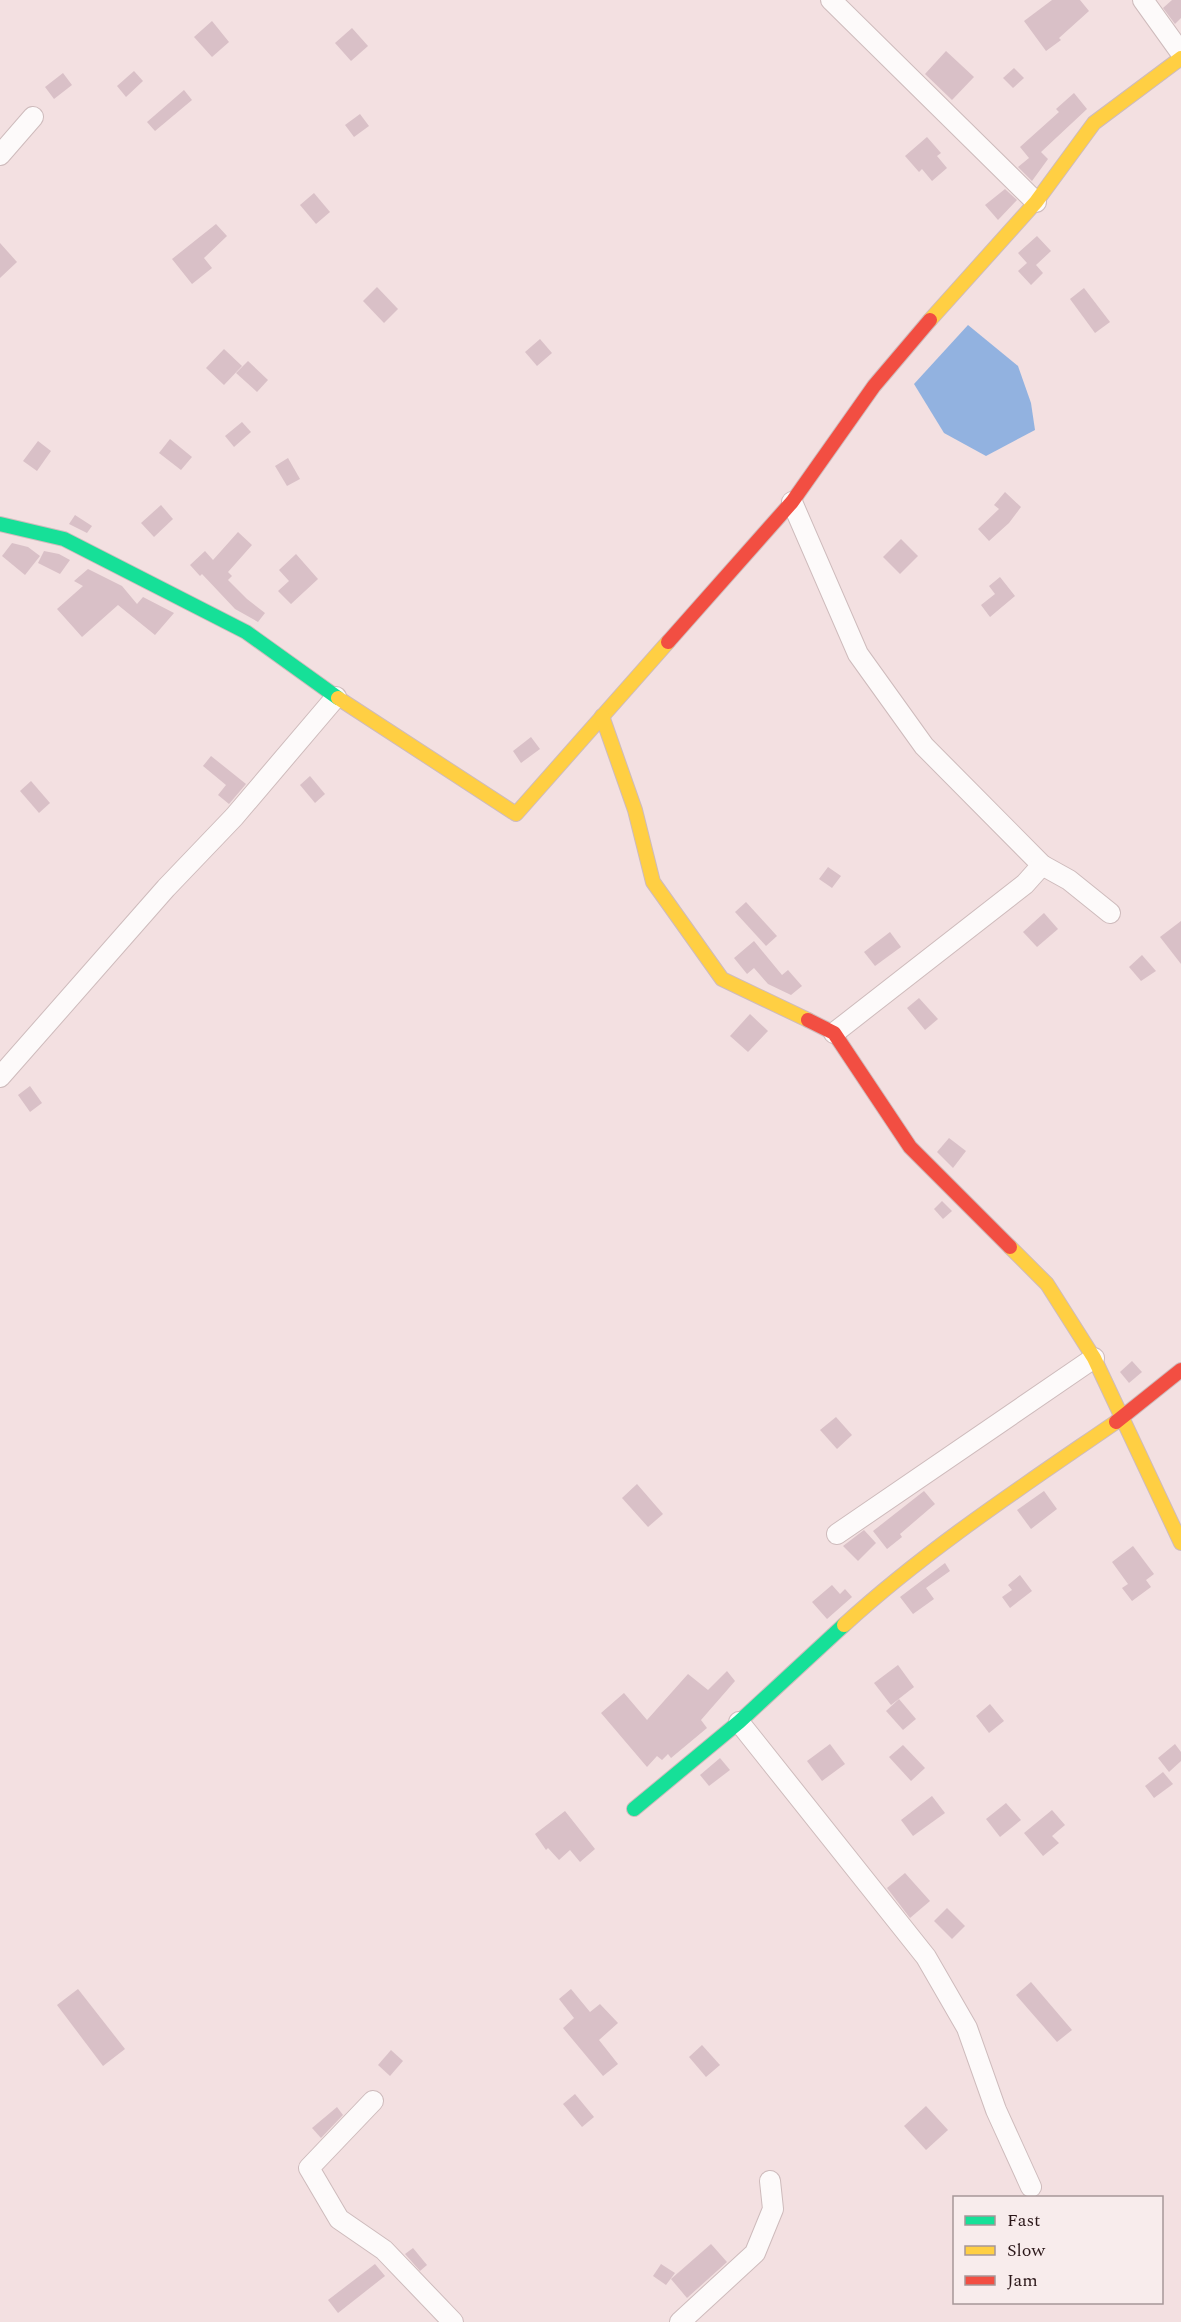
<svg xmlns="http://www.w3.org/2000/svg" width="1181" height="2322" font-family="Spectral,serif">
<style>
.water{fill:#92b2e0}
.building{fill:#d9c0c7}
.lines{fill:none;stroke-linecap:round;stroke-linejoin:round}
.street-casing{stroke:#cebbbc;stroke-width:22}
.fast-casing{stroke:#cebbbc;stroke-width:16}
.slow-casing{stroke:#cebbbc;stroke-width:16}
.jam-casing{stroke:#cebbbc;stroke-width:16}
.street{stroke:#fdfafa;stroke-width:20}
.fast{stroke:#16e098;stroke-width:14}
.slow{stroke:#ffcf43;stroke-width:14}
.jam{stroke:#f24e42;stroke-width:14}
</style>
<rect width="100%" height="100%" fill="#f3e0e1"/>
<path class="water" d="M968 325 1018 366 1031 403 1035 430 986 456 944 433 914 384Z"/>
<g class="building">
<path d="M1052 0H1080L1089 11 1059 38 1061 40 1046 51 1024 21Z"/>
<path d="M1172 0H1181V18L1175 24 1163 8Z"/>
<path d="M212 21 229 42 212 57 194 37Z"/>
<path d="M352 28 368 46 351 61 335 43Z"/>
<path d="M946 51 974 77 952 100 925 74Z"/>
<path d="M1014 68 1024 78 1013 88 1003 78Z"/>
<path d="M134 71 143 81 126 97 117 86Z"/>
<path d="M63 73 72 85 54 99 45 87Z"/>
<path d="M184 90 192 100 155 131 147 122Z"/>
<path d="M1074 93 1087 109 1041 152 1048 159 1032 181 1018 167 1029 158 1020 147 1059 112 1056 109Z"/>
<path d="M360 114 369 126 354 137 345 125Z"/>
<path d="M927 137 941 153 937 156 947 168 932 181 922 169 919 172 905 156Z"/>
<path d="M1005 189 1017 200 998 220 985 205Z"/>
<path d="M314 193 330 212 316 224 300 205Z"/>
<path d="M216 224 227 236 204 258 212 268 192 284 172 259Z"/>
<path d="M1037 236 1051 251 1036 265 1043 273 1031 285 1018 271 1027 263 1018 253Z"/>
<path d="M0 243 17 262 0 278Z"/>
<path d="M377 287 398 309 384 323 363 301Z"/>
<path d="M1084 288 1110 322 1095 333 1070 299Z"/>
<path d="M540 339 552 353 537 366 525 352Z"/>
<path d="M224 349 242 366 224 385 206 368Z"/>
<path d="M248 361 268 380 257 392 236 373Z"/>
<path d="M242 422 251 432 234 447 225 436Z"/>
<path d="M170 439 192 457 181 470 159 453Z"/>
<path d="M38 441 51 451 37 471 23 461Z"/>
<path d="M288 458 300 479 287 486 275 466Z"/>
<path d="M1005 492 1021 507 1009 523 989 541 978 529 999 509 994 505Z"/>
<path d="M161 505 173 519 154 537 141 523Z"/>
<path d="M75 515 92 526 87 533 69 524Z"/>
<path d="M238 532 252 545 228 572 232 576 228 580 247 599 265 613 258 622 235 609 202 574 200 576 190 565 205 551 213 560Z"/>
<path d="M901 539 918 556 900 574 883 557Z"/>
<path d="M12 543 28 547 40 556 25 575 2 556Z"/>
<path d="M44 551 59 554 70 560 60 574 38 563Z"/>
<path d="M296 554 318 579 291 604 278 591 289 581 279 570Z"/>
<path d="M88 569 122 586 137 604 143 597 174 613 155 635 118 605 82 637 57 609 83 586 74 581Z"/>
<path d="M1000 577 1015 596 990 617 981 605 995 594 989 586Z"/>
<path d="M531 737 540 749 521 763 513 751Z"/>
<path d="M211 756 246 784 229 804 218 795 226 785 203 766Z"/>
<path d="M310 776 325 794 315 803 300 785Z"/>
<path d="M31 781 50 803 39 813 20 791Z"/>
<path d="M828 867 841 876 832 888 819 879Z"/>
<path d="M746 902 777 936 766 946 735 912Z"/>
<path d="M1044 913 1058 929 1037 947 1023 932Z"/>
<path d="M1181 921V964L1160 937Z"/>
<path d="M890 932 901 947 875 966 864 952Z"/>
<path d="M754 941 782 975 788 970 802 986 791 995 768 984 754 968 747 974 734 958Z"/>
<path d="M1142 955 1156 971 1141 981 1129 967Z"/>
<path d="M919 998 938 1019 925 1030 907 1008Z"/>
<path d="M750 1014 768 1031 748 1052 730 1036Z"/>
<path d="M30 1086 42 1103 30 1112 18 1095Z"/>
<path d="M949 1138 966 1151 953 1168 937 1152Z"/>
<path d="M942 1201 952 1211 943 1219 934 1209Z"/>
<path d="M1132 1361 1142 1372 1129 1383 1120 1372Z"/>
<path d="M836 1417 852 1435 837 1449 820 1430Z"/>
<path d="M637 1484 663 1514 648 1527 622 1498Z"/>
<path d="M924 1491 935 1504 900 1534 902 1537 887 1549 873 1531Z"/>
<path d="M1044 1491 1057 1509 1031 1529 1017 1510Z"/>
<path d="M864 1530 876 1543 858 1561 843 1546Z"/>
<path d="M1133 1546 1154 1574 1146 1580 1151 1587 1132 1601 1122 1588 1128 1584 1112 1562Z"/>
<path d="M945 1563 950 1571 926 1588 934 1599 913 1614 900 1597Z"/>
<path d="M1020 1575 1032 1591 1010 1608 1002 1597 1012 1590 1008 1585Z"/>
<path d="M832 1585 840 1594 845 1589 852 1597 827 1619 812 1602Z"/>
<path d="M898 1665 914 1687 891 1705 874 1683Z"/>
<path d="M727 1671 735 1681 701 1720 707 1728 671 1758 668 1754 662 1760 657 1756 647 1767 601 1713 624 1693 647 1720 688 1674 708 1690Z"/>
<path d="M899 1699 916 1719 903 1730 886 1711Z"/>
<path d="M990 1704 1004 1721 989 1733 976 1716Z"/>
<path d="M830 1744 845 1764 822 1781 807 1761Z"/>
<path d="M1175 1744 1181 1752V1761L1169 1772 1158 1758Z"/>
<path d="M903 1745 925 1768 911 1781 889 1757Z"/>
<path d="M720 1758 730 1770 709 1786 700 1775Z"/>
<path d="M1163 1772 1173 1784 1154 1798 1145 1786Z"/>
<path d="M932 1796 945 1813 913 1836 901 1820Z"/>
<path d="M1006 1803 1021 1820 1000 1837 986 1819Z"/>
<path d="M1052 1810 1065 1825 1052 1836 1059 1843 1043 1856 1024 1833Z"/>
<path d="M565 1811 595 1849 580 1862 570 1850 559 1860 548 1848 546 1850 535 1834Z"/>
<path d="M905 1873 930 1901 910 1918 887 1888Z"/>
<path d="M947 1908 965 1926 952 1939 934 1921Z"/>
<path d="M1031 1982 1072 2030 1057 2042 1016 1995Z"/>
<path d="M78 1989 125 2049 103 2066 57 2005Z"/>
<path d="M571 1989 590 2012 600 2004 618 2023 599 2040 618 2064 603 2076 563 2028 574 2018 559 1999Z"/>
<path d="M702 2045 720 2065 706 2077 689 2057Z"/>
<path d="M391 2050 403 2061 390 2076 378 2065Z"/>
<path d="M575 2094 594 2117 582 2127 563 2104Z"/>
<path d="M926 2106 948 2130 926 2150 904 2126Z"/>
<path d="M337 2107 343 2115 321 2138 312 2128Z"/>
<path d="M711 2244 727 2262 687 2298 671 2279Z"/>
<path d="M413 2248 427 2265 420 2271 405 2254Z"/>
<path d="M375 2264 385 2276 338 2313 328 2300Z"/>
<path d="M661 2264 675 2273 666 2285 653 2276Z"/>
</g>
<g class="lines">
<g class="street-casing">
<g id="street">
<path d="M831 0 1036 202"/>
<path d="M1143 0 1181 53"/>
<path d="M0 155 33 117"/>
<path d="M792 502 858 654 924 746 1042 865 1069 880 1110 913"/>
<path d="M834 1033 1025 884 1042 865"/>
<path d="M0 1077 166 888 234 817 336 697"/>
<path d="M837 1534 1094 1358"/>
<path d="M739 1722 926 1957 967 2028 996 2110 1031 2187"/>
<path d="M373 2101 309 2168 339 2219 384 2250 453 2322"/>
<path d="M680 2322 755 2253 773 2209 770 2181"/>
</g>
</g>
<g class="fast-casing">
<g id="fast">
<path d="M0 524 64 539 246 632 338 698"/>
<path d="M634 1809 739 1722 844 1625"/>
</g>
</g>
<g class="slow-casing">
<g id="slow">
<path d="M930 320 1036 202 1094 123 1181 58"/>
<path d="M338 698 516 814 668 642"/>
<path d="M602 716 635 810 653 882 722 979 808 1020"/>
<path d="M1010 1247 1047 1284 1094 1358 1181 1543"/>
<path d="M844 1625C927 1549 1023 1486 1116 1422"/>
</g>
</g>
<g class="jam-casing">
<g id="jam">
<path d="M668 642 792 502 874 386 930 320"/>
<path d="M808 1020 834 1033 910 1147 1010 1247"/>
<path d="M1116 1422 1181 1370"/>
</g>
</g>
<use href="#street" class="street"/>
<use href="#fast" class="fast"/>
<use href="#slow" class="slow"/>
<use href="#jam" class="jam"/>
</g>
<rect x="953" y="2196" width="210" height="108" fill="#f8ecec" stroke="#a69798" stroke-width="1.5"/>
<rect x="965" y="2216" width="30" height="9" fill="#16e098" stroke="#a69798" stroke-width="1.5"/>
<text x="1007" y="2226" font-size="18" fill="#2b1719">Fast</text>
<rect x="965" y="2246" width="30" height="9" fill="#ffcf43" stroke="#a69798" stroke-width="1.5"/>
<text x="1007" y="2256" font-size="18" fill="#2b1719">Slow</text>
<rect x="965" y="2276" width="30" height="9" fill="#f24e42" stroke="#a69798" stroke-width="1.5"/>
<text x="1007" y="2286" font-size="18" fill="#2b1719">Jam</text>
</svg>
